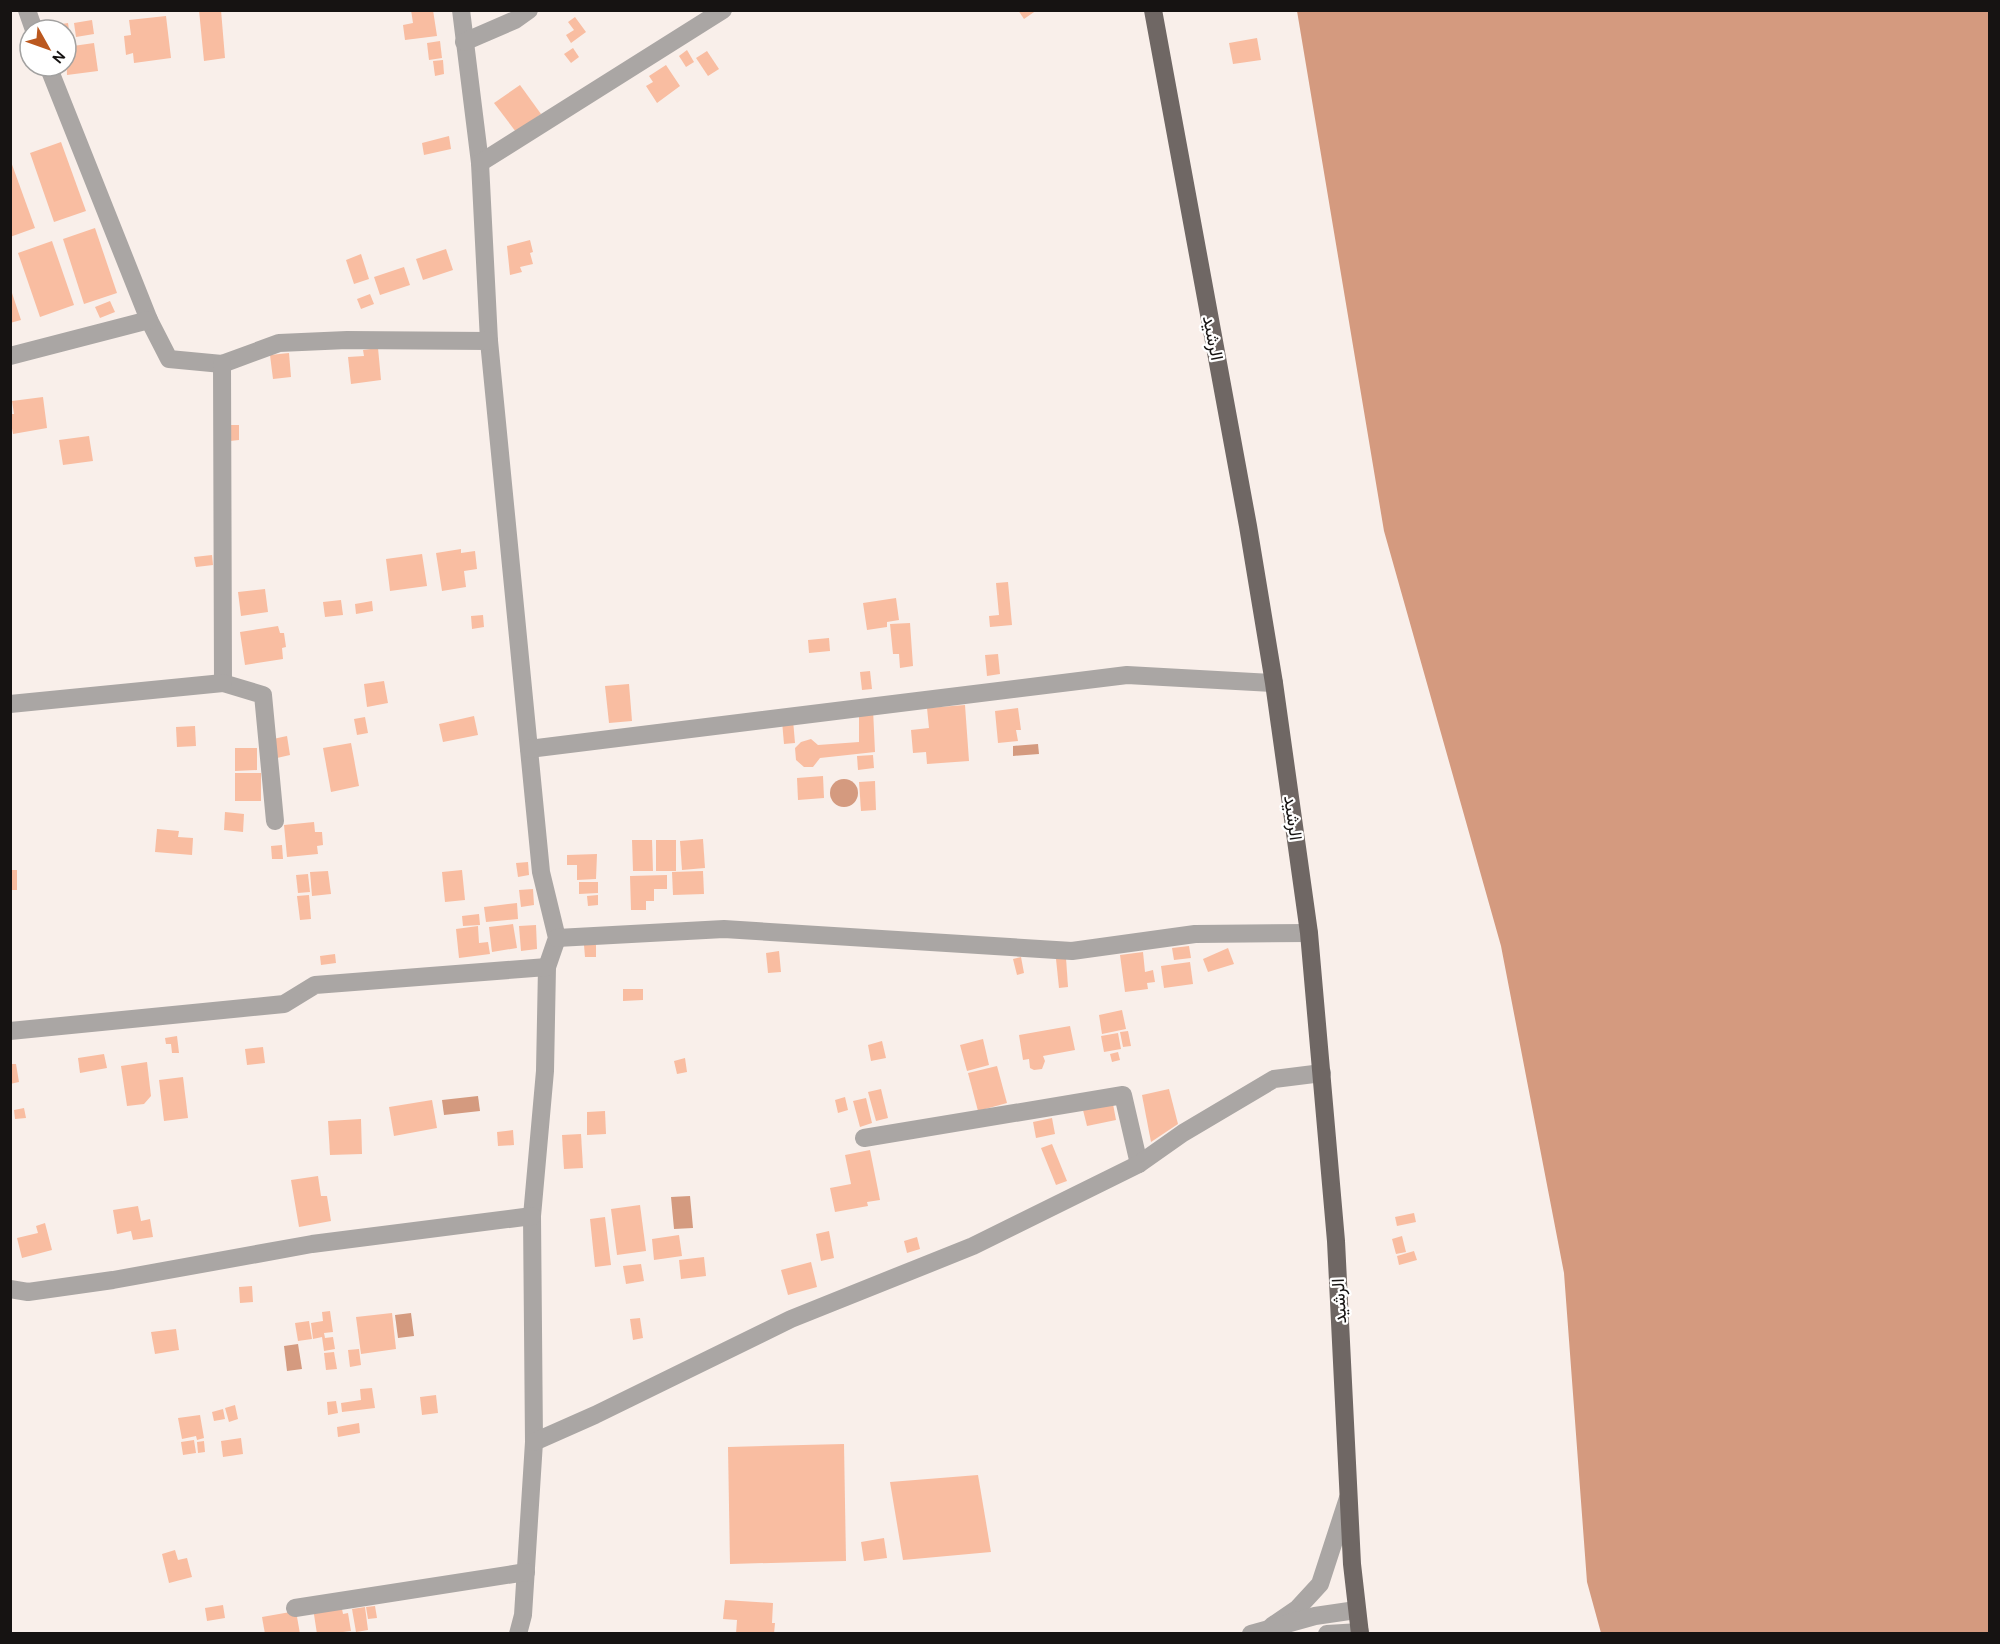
<svg xmlns="http://www.w3.org/2000/svg" width="2000" height="1644" font-family="Karla,Vazirmatn,sans-serif">
<style>
.water{fill:#d49a7f}
.building{fill:#f9bda1}
.lines{fill:none;stroke-linecap:round;stroke-linejoin:round}
.minor{stroke:#aaa6a4;stroke-width:18}
.major{stroke:#6f6764;stroke-width:18}
.labels{text-anchor:middle;stroke-width:4.5;stroke-linejoin:round;paint-order:stroke}
.street-label{font-size:18px;fill:#161312;stroke:#fff}
</style>
<rect width="100%" height="100%" fill="#f9efea"/>
<g class="water">
<path d="M1297 11H1989V1633H1601L1587 1582 1564 1273 1501 946 1384 531Z"/>
<path d="M1038 744 1039 754 1013 756V746Z"/>
<circle cx="844" cy="793" r="14"/>
<path d="M478 1096 480 1111 444 1115 442 1100Z"/>
<path d="M690 1196 693 1228 674 1229 671 1197Z"/>
<path d="M411 1313 414 1336 398 1338 395 1315Z"/>
<path d="M298 1344 302 1369 287 1371 284 1346Z"/>
</g>
<g class="building">
<path d="M199 10H221L225 58 204 61Z"/>
<path d="M411 10H433L437 36 405 40 403 25 413 23Z"/>
<path d="M1018 10H1037L1024 19Z"/>
<path d="M166 16 171 58 134 63 133 53 126 55 124 36 131 35 129 20Z"/>
<path d="M575 17 586 32 571 43 566 35 574 30 568 22Z"/>
<path d="M92 20 94 34 76 37 74 23Z"/>
<path d="M68 23 70 37H66V30H49V26Z"/>
<path d="M1257 38 1261 60 1233 64 1229 43Z"/>
<path d="M440 41 442 58 429 60 427 43Z"/>
<path d="M94 43 98 71 67 75 66 47Z"/>
<path d="M573 48 579 57 571 63 564 54Z"/>
<path d="M687 50 694 62 686 67 679 56Z"/>
<path d="M707 51 719 69 708 76 696 58Z"/>
<path d="M443 60 444 74 435 76 433 61Z"/>
<path d="M666 65 680 86 657 103 646 86 653 82 649 76Z"/>
<path d="M520 85 541 114 516 132 494 103Z"/>
<path d="M449 136 451 149 424 155 422 143Z"/>
<path d="M61 142 86 211 54 222 30 153Z"/>
<path d="M10 159 35 228 10 237Z"/>
<path d="M95 228 117 293 84 304 63 239Z"/>
<path d="M530 240 533 252 530 253 533 264 520 267 522 272 510 275 507 246Z"/>
<path d="M52 241 74 305 40 317 18 253Z"/>
<path d="M446 249 453 270 423 280 416 259Z"/>
<path d="M361 254 369 279 354 284 346 260Z"/>
<path d="M404 267 410 285 380 295 374 277Z"/>
<path d="M10 287 21 320 10 323Z"/>
<path d="M370 294 374 304 361 309 357 299Z"/>
<path d="M110 301 115 312 100 318 95 307Z"/>
<path d="M378 348 381 380 351 384 348 357 364 356 363 350Z"/>
<path d="M289 353 291 377 273 379 270 355Z"/>
<path d="M43 397 47 428 13 434 10 417V414H14L12 401Z"/>
<path d="M230 425H239V440L230 441Z"/>
<path d="M89 436 93 461 63 465 59 440Z"/>
<path d="M461 549V553L475 551 477 569 464 571 466 587 442 591 436 553Z"/>
<path d="M422 554 427 586 390 591 386 559Z"/>
<path d="M212 555 213 565 196 567 194 557Z"/>
<path d="M1008 582 1012 625 990 627 989 616 999 615 996 583Z"/>
<path d="M265 589 268 612 241 616 238 592Z"/>
<path d="M896 598 899 620 887 622V627L867 630 863 603Z"/>
<path d="M341 600 343 615 325 617 323 602Z"/>
<path d="M372 601 373 611 356 614 355 604Z"/>
<path d="M483 615 484 627 472 629 471 616Z"/>
<path d="M910 623 913 666 900 668 899 654H893L890 624Z"/>
<path d="M278 626 280 633H284L286 647 282 648 283 659 245 665 240 632Z"/>
<path d="M829 638 830 651 809 653 808 640Z"/>
<path d="M998 654 1000 674 987 676 985 655Z"/>
<path d="M870 671 872 689 862 690 860 672Z"/>
<path d="M384 681 388 703 367 707 364 684Z"/>
<path d="M629 684 632 721 609 723 605 686Z"/>
<path d="M965 705 969 761 927 764 926 752 913 753 911 730 929 728 927 708Z"/>
<path d="M1018 708 1021 730H1016L1018 741 998 743 995 711Z"/>
<path d="M873 709 875 752 820 758 813 767H804L796 760 795 748 801 742 811 739 818 745 859 742V711Z"/>
<path d="M474 716 478 735 443 742 439 724Z"/>
<path d="M365 717 368 733 357 735 354 719Z"/>
<path d="M793 720 795 743 784 744 782 721Z"/>
<path d="M195 726 196 746 177 747 176 727Z"/>
<path d="M287 736 290 755 277 758 273 739Z"/>
<path d="M351 743 359 786 331 792 323 748Z"/>
<path d="M235 748H257V770L235 771Z"/>
<path d="M873 755 874 768 858 770 857 756Z"/>
<rect x="235" y="773" width="26" height="28"/>
<path d="M823 776 824 798 798 800 797 778Z"/>
<path d="M875 781 876 810 861 811 859 782Z"/>
<path d="M225 812 244 814 243 832 224 830Z"/>
<path d="M314 822 315 832H322L323 845 317 846 318 854 287 857 284 825Z"/>
<path d="M157 829 179 831 178 837 193 838 192 855 155 852Z"/>
<path d="M703 839 705 868 682 870 680 841Z"/>
<path d="M632 840H652L653 871H633Z"/>
<rect x="656" y="840" width="20" height="31"/>
<path d="M282 845 283 859H272L271 846Z"/>
<path d="M597 854 596 879 577 880V865H567V855Z"/>
<path d="M528 862 529 875 518 877 516 863Z"/>
<rect x="10" y="870" width="7" height="20"/>
<path d="M462 870 465 900 445 902 442 872Z"/>
<path d="M328 871 331 894 312 896 310 872Z"/>
<path d="M703 871 704 894 673 895 672 872Z"/>
<path d="M308 874 310 892 298 893 296 875Z"/>
<path d="M667 875V889H654V901H646V910H631L630 876Z"/>
<path d="M579 882H598V893L579 894Z"/>
<path d="M533 889 534 905 521 907 519 890Z"/>
<path d="M309 895 311 919 300 920 297 896Z"/>
<path d="M598 895V905L588 906 587 896Z"/>
<path d="M517 903 518 919 486 922 484 907Z"/>
<path d="M479 914 480 925 463 926 462 916Z"/>
<path d="M513 924 517 948 492 952 489 927Z"/>
<path d="M536 925 537 949 521 951 519 926Z"/>
<path d="M478 926 479 943 488 942 490 954 459 958 456 929Z"/>
<path d="M584 945H596V957H585Z"/>
<path d="M1189 946 1191 958 1174 960 1172 948Z"/>
<path d="M1228 948 1234 964 1208 972 1203 959Z"/>
<path d="M779 951 781 972 768 973 766 953Z"/>
<path d="M1143 952 1145 972 1153 970 1155 982 1147 983 1148 989 1125 992 1120 955Z"/>
<path d="M335 954 336 963 321 965 320 956Z"/>
<path d="M1021 957 1024 973 1017 975 1013 959Z"/>
<path d="M1066 958 1068 987 1059 988 1056 959Z"/>
<path d="M1190 962 1193 984 1164 988 1161 966Z"/>
<path d="M623 989H643V1000L623 1001Z"/>
<path d="M1122 1010 1126 1029 1102 1034 1099 1015Z"/>
<path d="M1070 1026 1075 1050 1043 1056 1045 1061 1042 1069 1034 1070 1030 1068 1029 1059 1023 1060 1019 1035Z"/>
<path d="M1128 1031 1131 1046 1123 1047 1120 1032Z"/>
<path d="M1118 1033 1121 1049 1104 1052 1101 1036Z"/>
<path d="M177 1036 179 1053H172L171 1044H166L165 1038Z"/>
<path d="M983 1039 989 1065 967 1071 960 1045Z"/>
<path d="M882 1041 886 1058 871 1061 868 1045Z"/>
<path d="M263 1047 265 1063 247 1065 245 1049Z"/>
<path d="M1118 1052 1120 1060 1112 1062 1110 1054Z"/>
<path d="M104 1054 107 1068 80 1073 78 1058Z"/>
<path d="M685 1058 687 1072 677 1074 674 1061Z"/>
<path d="M147 1062 151 1096 144 1104 127 1106 121 1066Z"/>
<path d="M10 1064H16L19 1082 10 1084Z"/>
<path d="M997 1066 1007 1103 978 1111 968 1073Z"/>
<path d="M183 1077 188 1118 164 1121 159 1080Z"/>
<path d="M881 1089 888 1118 876 1121 868 1092Z"/>
<path d="M1169 1089 1178 1124 1151 1142 1142 1095Z"/>
<path d="M845 1097 848 1110 838 1113 835 1100Z"/>
<path d="M866 1098 872 1123 860 1127 853 1101Z"/>
<path d="M432 1100 437 1128 394 1136 389 1107Z"/>
<path d="M1113 1104 1116 1120 1087 1126 1083 1110Z"/>
<path d="M24 1108 26 1118 15 1119 14 1110Z"/>
<path d="M605 1111 606 1134 587 1135V1112Z"/>
<path d="M1052 1118 1055 1134 1036 1138 1033 1122Z"/>
<path d="M361 1119 362 1154 330 1155 328 1121Z"/>
<path d="M513 1130 514 1145 498 1146 497 1132Z"/>
<path d="M581 1134 583 1168 564 1169 562 1135Z"/>
<path d="M1052 1144 1067 1181 1056 1185 1041 1148Z"/>
<path d="M870 1150 880 1200 867 1202 868 1206 835 1212 830 1188 851 1184 845 1155Z"/>
<path d="M318 1176 321 1196H327L331 1221 299 1227 291 1180Z"/>
<path d="M640 1205 646 1251 617 1255 611 1209Z"/>
<path d="M138 1206 141 1221 150 1219 153 1237 133 1240 131 1231 117 1234 113 1210Z"/>
<path d="M1414 1213 1416 1222 1397 1226 1395 1217Z"/>
<path d="M605 1217 611 1265 595 1267 590 1219Z"/>
<path d="M45 1223 52 1250 22 1258 17 1238 38 1233 36 1226Z"/>
<path d="M829 1231 834 1258 821 1261 816 1234Z"/>
<path d="M679 1235 682 1256 654 1260 652 1239Z"/>
<path d="M1402 1236 1406 1252 1396 1254 1392 1239Z"/>
<path d="M917 1237 920 1249 907 1253 904 1241Z"/>
<path d="M1414 1251 1417 1260 1399 1265 1397 1256Z"/>
<path d="M704 1257 706 1276 681 1279 679 1260Z"/>
<path d="M811 1262 817 1287 788 1295 781 1270Z"/>
<path d="M641 1264 644 1281 626 1284 623 1266Z"/>
<path d="M252 1286 253 1302 240 1303 239 1287Z"/>
<path d="M330 1311 333 1332 324 1333 325 1338 333 1337 335 1349 324 1351 322 1337 313 1339 311 1323 323 1321 322 1312Z"/>
<path d="M392 1313 396 1349 361 1354 356 1317Z"/>
<path d="M640 1318 643 1338 633 1340 630 1319Z"/>
<path d="M309 1321 312 1339 298 1341 295 1323Z"/>
<path d="M176 1329 179 1350 155 1354 151 1332Z"/>
<path d="M359 1349 361 1365 350 1367 348 1350Z"/>
<path d="M334 1352 337 1369 326 1370 324 1353Z"/>
<path d="M372 1388 375 1408 342 1412 341 1403 361 1400 360 1389Z"/>
<path d="M436 1395 438 1413 422 1415 420 1397Z"/>
<path d="M336 1401 338 1413 328 1415 327 1402Z"/>
<path d="M235 1405 238 1419 229 1422 225 1408Z"/>
<path d="M223 1409 225 1419 214 1421 212 1412Z"/>
<path d="M200 1415 204 1438 197 1440 196 1436 182 1439 178 1418Z"/>
<path d="M359 1423 360 1433 338 1437 337 1427Z"/>
<path d="M241 1438 243 1454 223 1457 221 1441Z"/>
<path d="M194 1440 196 1453 183 1455 181 1442Z"/>
<path d="M204 1441 205 1452 198 1453 197 1442Z"/>
<path d="M844 1444 846 1561 730 1564 728 1447Z"/>
<path d="M978 1475 991 1552 903 1560 890 1482Z"/>
<path d="M884 1538 887 1558 864 1561 861 1542Z"/>
<path d="M175 1550 178 1560 187 1558 192 1577 169 1583 162 1554Z"/>
<path d="M725 1600 773 1603 772 1623H775L774 1634H736L737 1620 723 1619Z"/>
<path d="M223 1605 225 1618 207 1621 205 1608Z"/>
<path d="M375 1606 377 1618 368 1619 366 1607Z"/>
<path d="M365 1607 368 1630 356 1632 352 1609Z"/>
<path d="M313 1608 342 1609 343 1614 348 1613 351 1631 343 1632V1634H317Z"/>
<path d="M296 1611 300 1634H265L262 1617Z"/>
</g>
<g class="lines">
<g class="minor">
<path d="M27 10 34 30"/>
<path d="M461 10 480 163 489 341 541 872 557 938 547 967 545 1071 532 1216 534 1442 523 1615 518 1634"/>
<path d="M464 42 515 20 529 10"/>
<path d="M48 66 149 320 169 359 222 364 279 343 347 340 489 341"/>
<path d="M480 163 723 10"/>
<path d="M10 356 149 320"/>
<path d="M222 364 223 683 263 695 275 821"/>
<path d="M10 704 223 683"/>
<path d="M529 749 1127 675 1274 683"/>
<path d="M557 938 724 929 1072 951 1195 934 1309 933"/>
<path d="M10 1031 284 1004 315 985 547 967"/>
<path d="M864 1138 1123 1095 1139 1164"/>
<path d="M10 1289 28 1292 113 1280 312 1244 532 1216"/>
<path d="M534 1442 595 1415 791 1319 973 1246 1139 1164 1183 1133 1274 1079 1322 1073"/>
<path d="M295 1608 526 1572"/>
<path d="M1272 1626 1297 1609 1320 1584 1348 1498"/>
<path d="M1251 1634 1315 1616 1356 1610"/>
<path d="M1327 1634 1360 1632"/>
</g>
<path class="major" d="M1153 10 1248 526 1274 683 1309 933 1336 1241 1352 1564 1360 1634"/>
</g>
<g class="labels">
<g class="street-label">
<text transform="translate(1213 338) rotate(79)" y="6">الرشيد</text>
<text transform="translate(1293 818) rotate(82)" y="6">الرشيد</text>
<text transform="translate(1339 1301) rotate(-93)" y="6">الرشيد</text>
</g>
</g>
<rect width="2000" height="1644" fill="none" stroke="#161312" stroke-width="24"/>
<g transform="translate(48 48) rotate(130)"><circle r="28" fill="#ffffff" stroke="#a2a1a0" stroke-width="1.5"/>
<path d="M0-4.5L10 22L0 15L-10 22Z" fill="#bb581f"/>
<text y="-9" font-size="16" font-weight="bold" text-anchor="middle" fill="#161312">N</text>
</g>
</svg>
